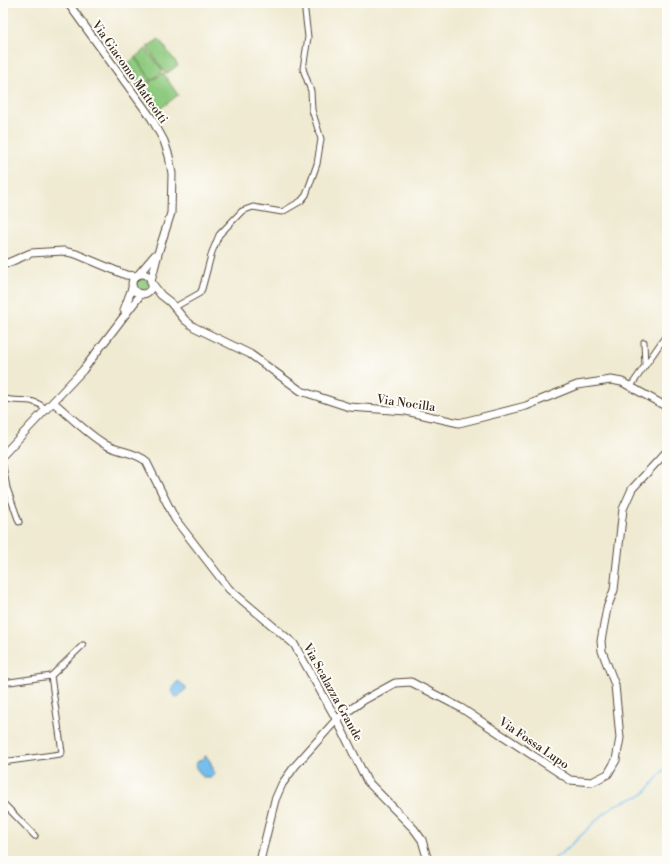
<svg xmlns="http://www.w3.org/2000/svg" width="670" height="864" font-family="'Libre Bodoni',serif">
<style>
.green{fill:#8eca7f;stroke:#647a4e}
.water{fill:#74bded;stroke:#587486}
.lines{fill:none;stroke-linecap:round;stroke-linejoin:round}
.stream{stroke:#74bded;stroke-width:1.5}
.street-casing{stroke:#564739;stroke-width:7}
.secondary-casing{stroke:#564739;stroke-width:9}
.street{stroke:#fff;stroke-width:5}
.secondary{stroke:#fff;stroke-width:7}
.labels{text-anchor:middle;stroke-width:4;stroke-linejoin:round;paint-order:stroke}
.street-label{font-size:12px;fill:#3b2a1e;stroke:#fdfcf7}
</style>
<rect width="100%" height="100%" fill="#fdfcf7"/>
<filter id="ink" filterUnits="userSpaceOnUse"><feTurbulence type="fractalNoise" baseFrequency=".025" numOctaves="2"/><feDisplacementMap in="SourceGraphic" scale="8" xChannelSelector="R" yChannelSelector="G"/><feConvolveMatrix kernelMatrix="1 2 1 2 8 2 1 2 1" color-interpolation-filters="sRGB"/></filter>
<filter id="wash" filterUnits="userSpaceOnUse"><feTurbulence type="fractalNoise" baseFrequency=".012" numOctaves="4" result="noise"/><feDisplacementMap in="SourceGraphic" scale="16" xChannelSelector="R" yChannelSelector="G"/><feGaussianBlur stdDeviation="0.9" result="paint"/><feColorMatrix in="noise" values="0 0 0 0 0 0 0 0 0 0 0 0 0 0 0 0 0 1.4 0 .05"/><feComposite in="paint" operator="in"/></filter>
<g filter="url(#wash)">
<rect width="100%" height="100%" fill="#efead1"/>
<g class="green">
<path d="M159 39 178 65 166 74 147 47Z"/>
<path d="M146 49 163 71 152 80 135 57Z"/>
<path d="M135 58 151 80 139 89 123 67Z"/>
<path d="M163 73 178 95 156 112 140 89Z"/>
<circle cx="142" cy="285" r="7"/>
</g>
<g class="water">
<path d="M178 681 186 687V689L177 698 172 693 171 689Z"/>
<path d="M206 756 210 761 215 774 212 777H203L196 768V763Z"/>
</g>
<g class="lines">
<path class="stream" d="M551 861 568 848 600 817 615 805 644 794 667 766"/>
</g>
</g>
<g filter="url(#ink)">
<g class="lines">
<g class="street-casing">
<g id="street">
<path d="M175 307 200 293 202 289 212 252 219 235 242 211 253 207 282 212 301 201 306 195 317 164 321 139 312 110 311 91 303 69 308 37 304 3"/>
<path d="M644 342 645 365"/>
<path d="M631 386 667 334"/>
<path d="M3 398C20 404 30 395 46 409"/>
<path d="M3 466 7 488 19 522"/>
<path d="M3 683 51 676 83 645"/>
<path d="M3 762 60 754 62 752 51 676"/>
<path d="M3 803 35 836"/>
</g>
</g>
<g class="secondary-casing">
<g id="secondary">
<path d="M68 3 152 119 164 141 169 156 172 174 171 213 159 250 151 281"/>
<path d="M3 265 31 253 63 251 76 254 126 275 136 276"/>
<circle cx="142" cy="284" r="10"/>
<path d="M138 275 155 255"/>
<path d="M151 282 161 295 170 302 185 320 194 327 250 354 301 391 349 407 406 411 459 423 526 406 577 385 611 380 622 382 667 407"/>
<path d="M124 310 132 288"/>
<path d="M53 402C70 416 87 434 106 445 119 452 135 452 146 461L175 519 229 589 294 644 338 722 367 781 414 829 422 840 428 861"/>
<path d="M3 455 83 370 141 294"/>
<path d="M260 861 275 800 282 784 295 766 337 719 364 700 395 683 411 682 461 708 570 780 592 782 608 774 616 760 620 738 615 685 602 651 601 641 607 608 614 590 623 509 632 489 667 451"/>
</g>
</g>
<use href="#street" class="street"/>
<use href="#secondary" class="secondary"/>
</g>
</g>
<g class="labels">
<g class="street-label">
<text transform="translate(130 72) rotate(55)" y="4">Via Giacomo Matteotti</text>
<text transform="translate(406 403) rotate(8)" y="4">Via Nocilla</text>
<text transform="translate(333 692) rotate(61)" y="4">Via Scalazza Grande</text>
<text transform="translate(534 743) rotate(34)" y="4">Via Fossa Lupo</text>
</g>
</g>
<rect width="670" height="864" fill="none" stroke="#fdfcf7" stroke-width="16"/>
</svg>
